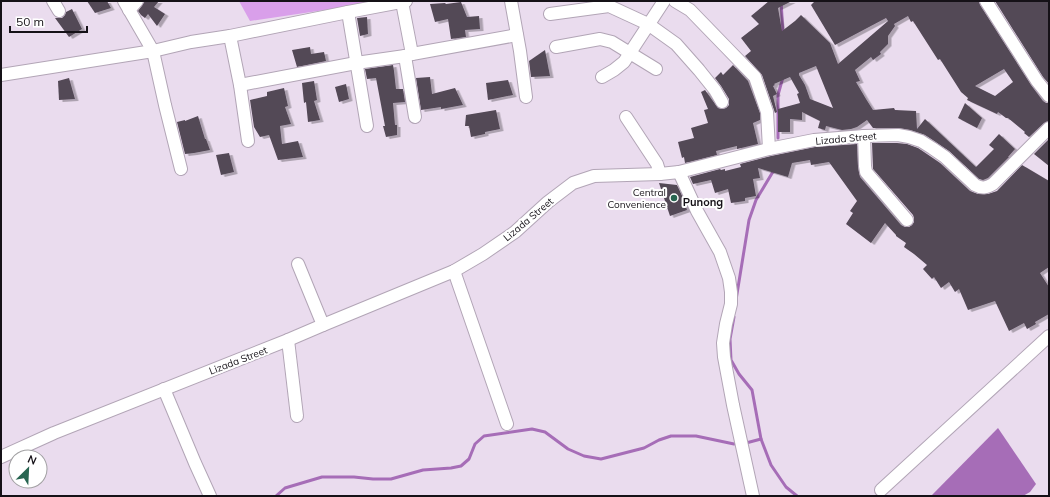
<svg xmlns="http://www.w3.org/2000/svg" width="1050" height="497" font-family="Mulish,sans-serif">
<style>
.green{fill:#d99fea}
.water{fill:#a66db7}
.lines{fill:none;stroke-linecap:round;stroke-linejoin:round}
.stream{stroke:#a66db7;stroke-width:3}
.building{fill:#534856;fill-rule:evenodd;filter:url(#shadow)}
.minor-casing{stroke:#b2a5b6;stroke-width:14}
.minor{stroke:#fff;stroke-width:12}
.poi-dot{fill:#286551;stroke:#fff;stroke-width:1.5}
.labels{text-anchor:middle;stroke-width:4;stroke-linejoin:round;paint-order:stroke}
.street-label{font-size:10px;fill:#151117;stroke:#fff}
.poi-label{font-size:10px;fill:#151117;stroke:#fff;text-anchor:end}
.neighbourhood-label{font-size:11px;font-weight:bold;fill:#151117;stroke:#fff}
</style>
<defs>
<filter id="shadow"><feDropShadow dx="3.5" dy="2" stdDeviation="0" flood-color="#0004"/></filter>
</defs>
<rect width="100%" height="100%" fill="#eadcee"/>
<path class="green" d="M239 1H385L250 21Z"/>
<path class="water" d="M998 428 1036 484 1030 492 1023 496H931Z"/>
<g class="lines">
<g class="stream">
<path d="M781 1 783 33"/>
<path d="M778 138V95L783 77"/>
<path d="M736 300 749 220 756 200 774 170"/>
<path d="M734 317 730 339 731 360 739 374 752 390 761 439 771 465 786 487 797 496"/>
<path d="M746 443 761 439"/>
<path d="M276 496 285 488 322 477H354L373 479H391L423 470 451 468 461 466 469 459 475 444 484 436 532 429 545 432 568 449 584 456 601 459 644 448 659 440 671 436H696L734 444"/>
</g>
</g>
<g class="building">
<path d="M87 1H107L111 8 95 13Z"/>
<path d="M145 1H159L154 7 165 14 157 26 148 14 145 18 141 15 138 11Z"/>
<path d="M769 1H792L778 8 782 31 795 21 801 15 830 43 838 64 888 21 886 18 835 45 811 5 815 1H979L980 5 1031 85 1043 101 1046 103H1049V121L1044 123 1029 137 1024 133 1025 132 1008 118H1006L998 112 997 114 967 100 968 98 961 92 940 59 938 60 913 21 911 22 908 16 894 24 895 26 888 36V44L880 52 881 54 873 60 871 57 855 70 860 81 856 82 866 99 873 110 894 108 895 110 916 111 917 129 925 119 976 167 994 149 989 145 999 134 1015 149 1008 157H1009L988 178 983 180 979 179 949 151 925 135 910 130 898 128H873L867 120 857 127 851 129 842 130 826 126 825 130 818 128 820 121 802 112V120L790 119V132H778V109L800 103 797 94 799 93 790 77 774 84 775 85 773 86 777 94 773 96 777 112 775 113 762 75 745 56 751 51 741 38 759 24 751 16ZM816 66 833 108 810 99 805 85 799 75V73ZM1004 69 1013 82 995 96 975 86Z"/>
<path d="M995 1H1049V84L1043 77Z"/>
<path d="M461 2 467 17 479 16 480 29 465 30 466 37 451 39 448 19 435 22 430 4 445 3 446 4Z"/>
<path d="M72 9 82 29 69 37 55 18H62L65 15 66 12Z"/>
<path d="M367 17 368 34 360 36 357 18Z"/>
<path d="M310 47 311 54 324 52 326 61 297 67 292 50Z"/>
<path d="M545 50 550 76 531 77 529 61Z"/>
<path d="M393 65 394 71 396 89H403L405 102 393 103 395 125H397V135L386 137 383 126H385L376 78 367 79 365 69Z"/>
<path d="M733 65 748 81 760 113V120L753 123 758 144 737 149V146L716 151 717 155 685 163 684 157 682 158 678 142 694 138 691 128 708 123 704 110 708 109 701 92 705 90 718 108 722 109 726 108 729 105V99L721 86 715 78 721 72 723 75Z"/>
<path d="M430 77 432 94 455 88 463 105 441 109V107L421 110 416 78Z"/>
<path d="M69 78 75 99 59 100 58 81Z"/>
<path d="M508 80 513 95 488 100 486 83Z"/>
<path d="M314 81 317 100 314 101 320 120 308 122 306 102 304 103 302 83Z"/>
<path d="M346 84 349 99 339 102 335 87Z"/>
<path d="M284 88 288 106 285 107 291 124 280 126 282 144 298 141 303 157 278 160 269 135 260 137 254 127 250 100 267 96V92Z"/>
<path d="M965 103 982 118 977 128 958 118Z"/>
<path d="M496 110 500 129 485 132V134L471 137 469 126H465L466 115Z"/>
<path d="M198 116 205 139H206L210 150 194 153 185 154 177 122 185 120V121Z"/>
<path d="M1049 139V166L1034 154Z"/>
<path d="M872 143H897L907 144 918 148 940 163 970 191 978 194H988L997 191 1022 165 1049 181V267L1040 273 1049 287V314L1035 322 1036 324 1027 329 1024 323 1009 331 995 301 968 310 959 289 955 292 949 282 941 288 934 277 932 279 923 269 927 265 914 254 904 247 906 243 896 236V235L885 223 871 243 846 224 853 213 850 211 857 201 829 162 811 165 810 160 792 163 788 177 758 168 760 178 753 179 756 196 745 198V201L731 203 728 189 715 193 711 180 693 184 690 177 720 169 721 170 725 169V171L741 167 740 164 771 156 815 147 857 144 858 167 860 177 901 225 905 227H909L912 225 914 222V218L913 215 873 169Z"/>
<path d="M229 153 234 172 221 175 216 155Z"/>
<path d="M659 183 677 185 684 200 687 210 670 216Z"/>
</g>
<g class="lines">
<g class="minor-casing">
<g id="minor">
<path d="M53 1 59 11"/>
<path d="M124 1 153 51 191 42 230 36 348 12 406 1"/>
<path d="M511 1 520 51 526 97"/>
<path d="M675 1 690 10 755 77 767 112 769 149"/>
<path d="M986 1 1037 81 1049 96"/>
<path d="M402 2 412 54"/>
<path d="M129 10 137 1"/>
<path d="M348 12 367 126"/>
<path d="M550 14 609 6 648 24 676 44 699 70 715 90 722 102"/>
<path d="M230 36 240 85 248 141"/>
<path d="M556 47 600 39 612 42 656 69"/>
<path d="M405 56 415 117"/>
<path d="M1 75 153 51 165 105 181 169"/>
<path d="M602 77 614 70 624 62 664 1"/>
<path d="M240 85 356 63 405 56 412 54 517 35"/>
<path d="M626 117 657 164 660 174"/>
<path d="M864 136 865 166 866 172 907 220"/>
<path d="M679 172 697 211 720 252 729 278 731 292V304L726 324 723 343 724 357 733 405 753 496"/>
<path d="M298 264 323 325"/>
<path d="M454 271 507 424"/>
<path d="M288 340 297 416"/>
<path d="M164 389 195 463 210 496"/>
<path d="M1 457 54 433 288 340 323 325 454 271 483 254 515 232 548 202 573 183 594 176 660 174 679 172 769 149 814 140 864 136 898 135 909 137 921 141 932 148 945 157 975 185C982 189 986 188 993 184L1049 128"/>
<path d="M881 490 1049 336"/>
</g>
</g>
<use href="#minor" class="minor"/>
</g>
<circle class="poi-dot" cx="674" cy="198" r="4"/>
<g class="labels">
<g class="street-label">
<text transform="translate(846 138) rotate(-5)" y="4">Lizada Street</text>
<text transform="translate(528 219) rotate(-40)" y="4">Lizada Street</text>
<text transform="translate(238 360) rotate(-21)" y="4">Lizada Street</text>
</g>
<g class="poi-label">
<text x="666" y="196">Central<tspan x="666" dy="12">Convenience</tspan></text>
</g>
<g class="neighbourhood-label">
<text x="703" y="206">Punong</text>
</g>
</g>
<rect width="1050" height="497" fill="none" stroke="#151117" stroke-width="4"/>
<g transform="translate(28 469) rotate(24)"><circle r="19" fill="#ffffff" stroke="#a1a0a2"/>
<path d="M0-3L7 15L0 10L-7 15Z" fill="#286551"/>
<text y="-6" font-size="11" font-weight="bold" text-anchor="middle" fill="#151117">N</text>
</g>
<path d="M10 26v6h77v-6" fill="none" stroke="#151117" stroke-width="2"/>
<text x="16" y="26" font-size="12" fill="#151117" stroke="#ffffff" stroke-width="3" paint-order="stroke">50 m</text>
</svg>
